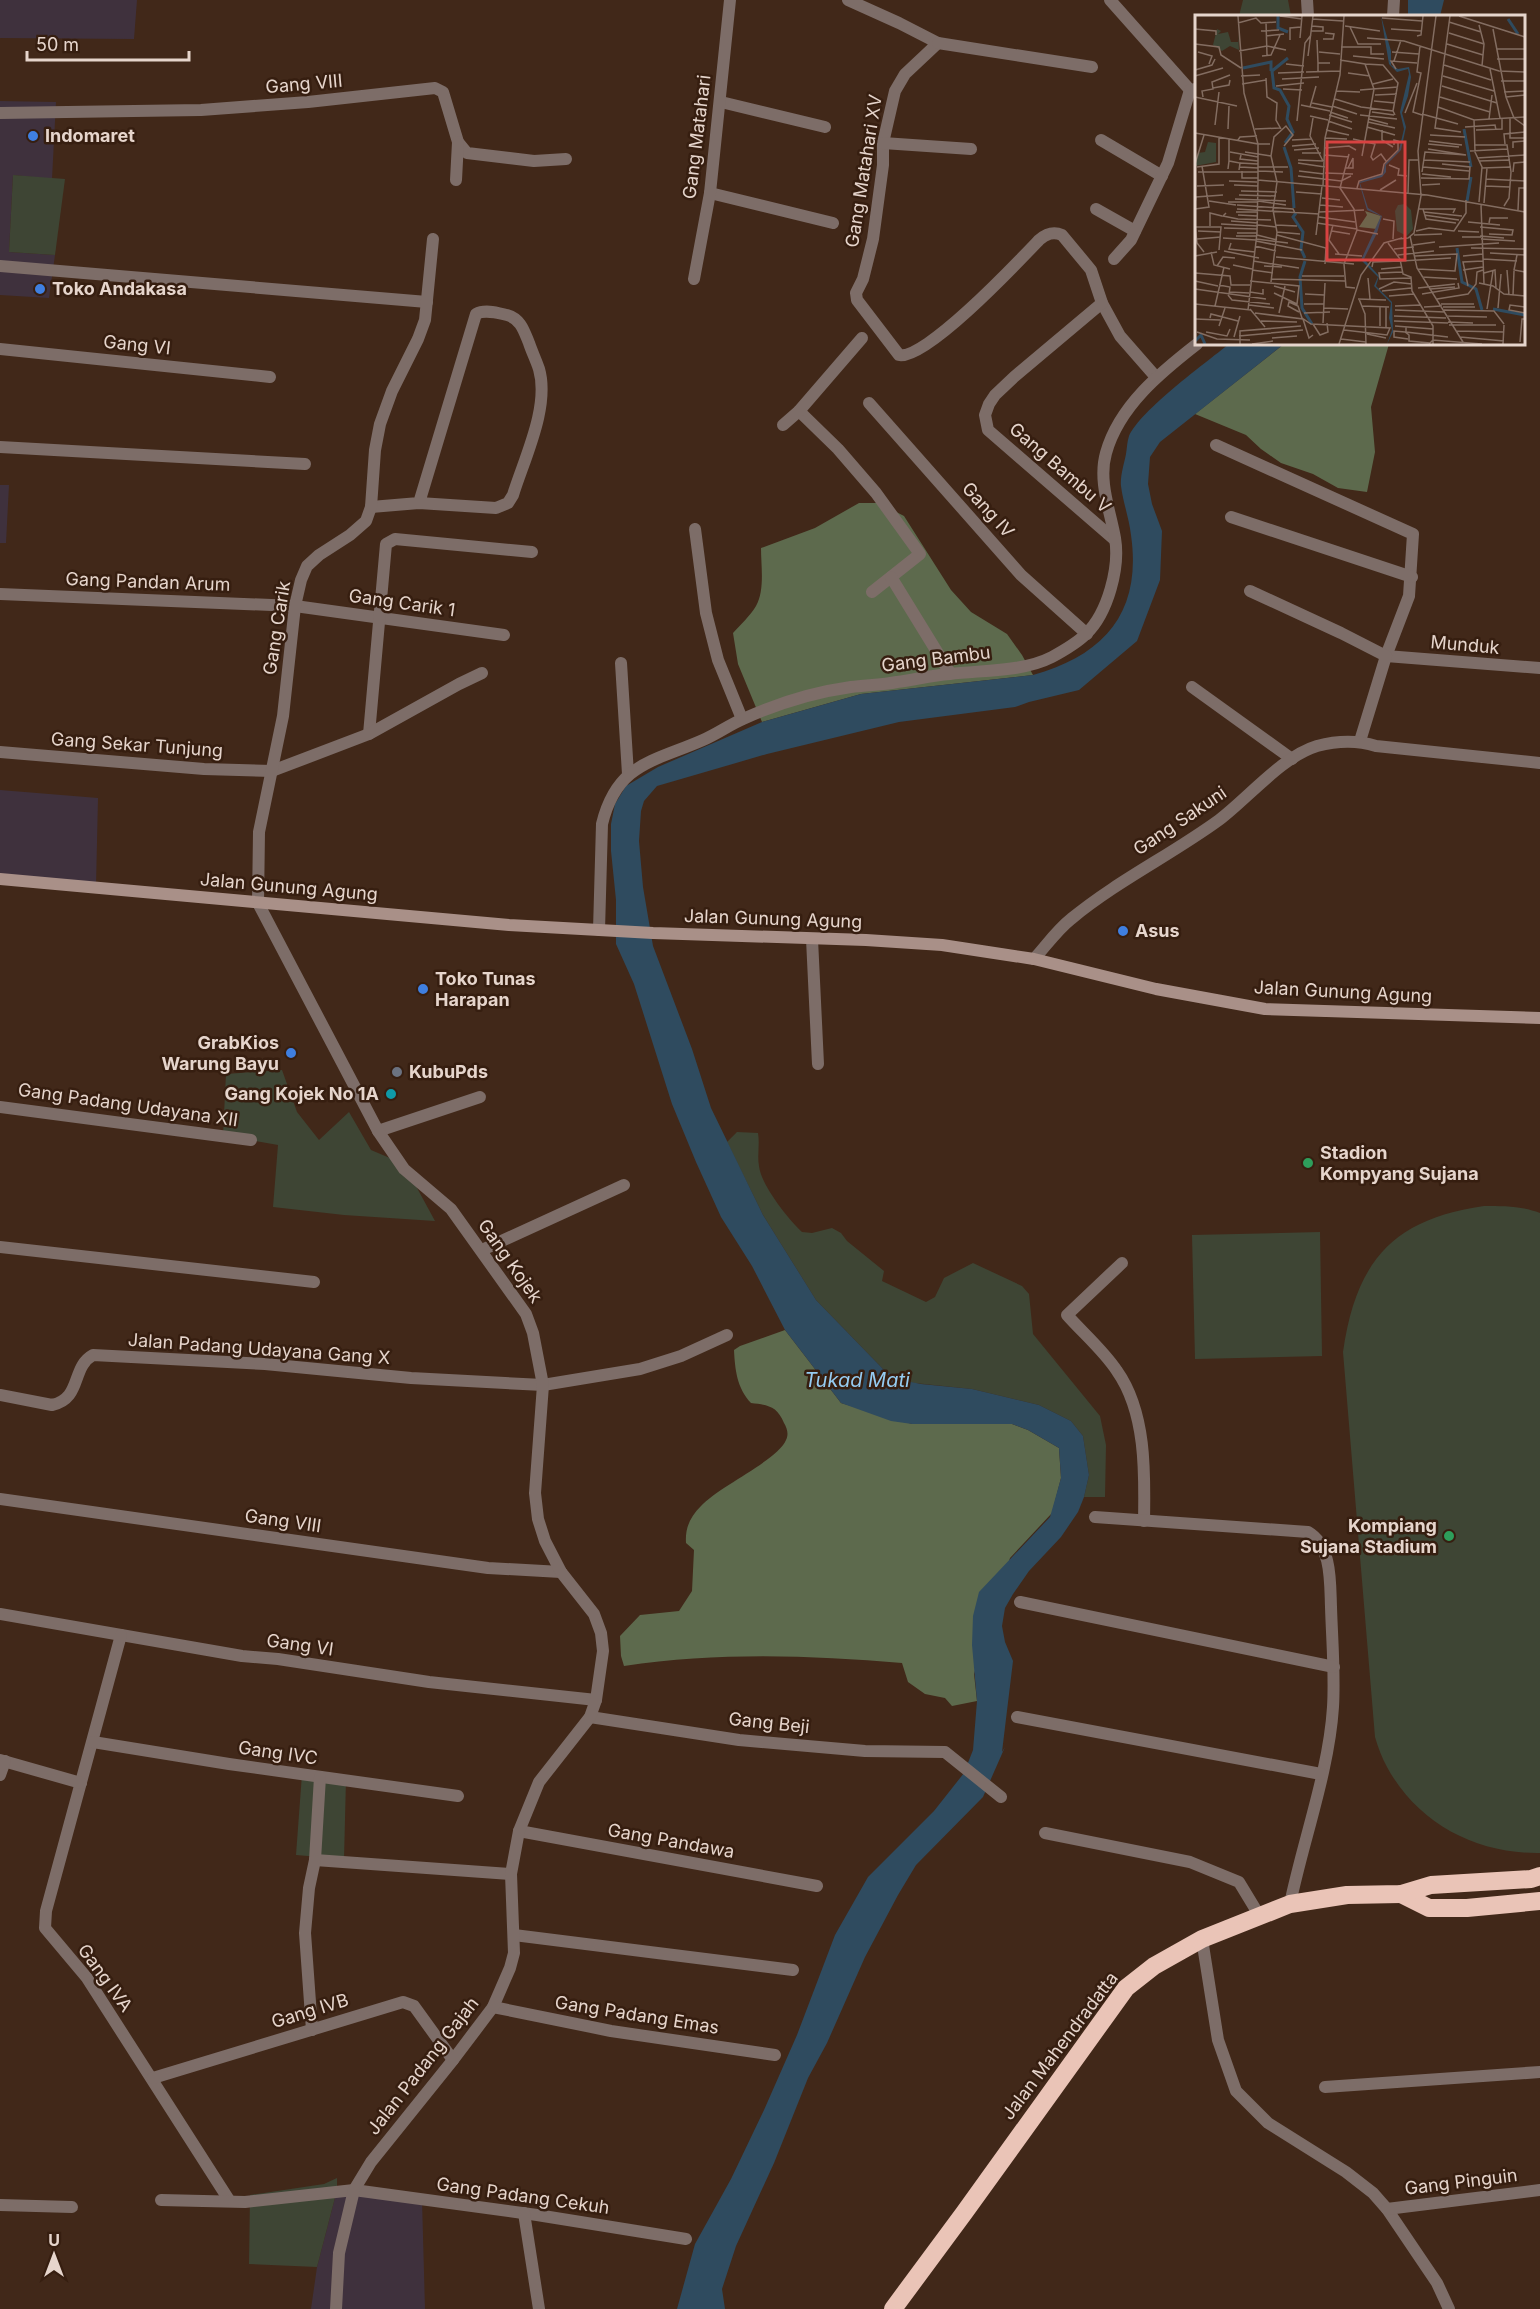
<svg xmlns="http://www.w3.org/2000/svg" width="1540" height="2309" font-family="Inter,sans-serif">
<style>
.commercial{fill:#3f313d}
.green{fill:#3e4534}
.forest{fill:#5d6a4d}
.water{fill:#2f4b5f}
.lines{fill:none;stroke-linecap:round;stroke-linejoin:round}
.street{stroke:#7d6d68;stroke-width:12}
.secondary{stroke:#a99088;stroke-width:12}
.highway{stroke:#eac4b7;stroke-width:18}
.shop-dot{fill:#3f7fe0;stroke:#361e10;stroke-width:2}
.worship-dot{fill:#6b7280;stroke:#361e10;stroke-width:2}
.culture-dot{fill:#0f9aa8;stroke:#361e10;stroke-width:2}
.leisure-dot{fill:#2e9e5b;stroke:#361e10;stroke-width:2}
.labels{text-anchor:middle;stroke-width:5;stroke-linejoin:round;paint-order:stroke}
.street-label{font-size:18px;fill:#e6d5cc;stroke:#361e10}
.poi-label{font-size:18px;font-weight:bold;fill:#e6d5cc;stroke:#361e10;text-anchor:start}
.water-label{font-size:20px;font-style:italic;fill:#95cbf0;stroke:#361e10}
.inset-river{fill:none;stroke:#2f4b5f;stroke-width:3}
.inset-road{fill:none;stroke:#836d61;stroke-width:1.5}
.view{fill:#d84241;fill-opacity:0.15;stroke:#d84241;stroke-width:3}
.inset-edge{fill:none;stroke:#e6d5cc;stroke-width:3}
</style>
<rect width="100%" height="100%" fill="#412819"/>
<g class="commercial">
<path d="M0 0H137L134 39 0 38Z"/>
<path d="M0 101 56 102 52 179 13 175 9 252 55 255 49 298 0 295Z"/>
<path d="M0 485H9L6 543H0Z"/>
<path d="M0 790 98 798 96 886 0 881Z"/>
<path d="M337 2190 422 2200 425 2309H311L317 2267Z"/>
</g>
<g class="green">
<path d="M1243 0H1288L1291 16H1239Z"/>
<path d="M13 175 65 179 55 255 9 252Z"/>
<path d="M282 1070 297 1112 319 1140 349 1112 371 1150 404 1164 435 1221 344 1215 273 1207 278 1145 223 1135 226 1074Z"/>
<path d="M737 1132 758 1133C760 1145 757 1155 759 1166 761 1185 788 1219 802 1232L812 1233 832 1228 841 1233 847 1241 884 1271 882 1281 926 1302 935 1297 944 1278 973 1263 1022 1286 1029 1294 1033 1334 1100 1416 1106 1445 1105 1497H1084L1089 1475 1083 1436 1071 1421 1039 1405 972 1389 905 1382 883 1369 816 1300 763 1215 727 1142Z"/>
<path d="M1484 1206C1504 1206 1522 1206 1540 1213V1853C1477 1854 1418 1824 1387 1767 1382 1758 1378 1747 1375 1737L1343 1352C1356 1261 1393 1219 1484 1206Z"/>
<path d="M1320 1232 1322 1356 1195 1359 1192 1235Z"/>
<path d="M302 1774 346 1779 344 1859 296 1855Z"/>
<path d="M337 2178V2190L317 2267 249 2264 250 2195 324 2184Z"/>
</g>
<g class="forest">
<path d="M1284 344H1389L1371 407 1375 452 1367 492 1338 488 1313 474 1281 463 1261 449 1246 435 1195 414Z"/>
<path d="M859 503H879L904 516 951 590 971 612 1007 634 1022 655 1033 675 861 694 762 722 738 664 733 633C741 624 750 616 756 606 765 590 761 566 761 548L815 528Z"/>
<path d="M785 1330 841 1403 912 1424H1012L1028 1430 1059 1448 1061 1478 1052 1513 1010 1558 974 1674 977 1701 952 1706 945 1698 925 1694 908 1682 902 1663C809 1655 717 1652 624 1666L621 1656 620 1636 640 1615 679 1611 692 1591 694 1550 686 1543C685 1528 690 1517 701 1506 718 1487 778 1460 786 1440 789 1434 787 1428 784 1423 777 1406 768 1405 751 1403 737 1388 735 1370 734 1350L740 1346Z"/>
</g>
<g class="water">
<path d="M1408 0H1444L1440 16H1408Z"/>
<path d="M1229 344H1284L1160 442 1150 457 1148 484 1152 504 1162 531 1160 580 1137 641 1079 690 1029 702 1015 707 899 722 767 754 657 786 644 801 641 811 639 841 643 887 653 946 692 1049 711 1108 763 1215 816 1300 883 1369 901 1380 921 1384 972 1389 1039 1405 1071 1421 1083 1436 1089 1475 1084 1497 1078 1512 1061 1537 1029 1571 1013 1594 1005 1608 1002 1626 1005 1642 1013 1661 1002 1752 1005 1747 983 1797 916 1865 898 1895 865 1957 827 2043 808 2078 774 2163 736 2246 722 2289 725 2309H677L695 2244 731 2179 764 2110 797 2035 835 1935 868 1877 934 1811 964 1773 973 1750 977 1701 972 1645 973 1616 979 1592 1050 1517 1061 1478 1059 1448 1028 1430 1012 1424H912L891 1421 841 1403 785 1330 752 1266 721 1217 696 1162 672 1104 634 984 616 944V900L611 851V824L615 804 626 786 658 767 762 722 861 694 1033 675C1105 655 1142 612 1131 535 1129 518 1123 502 1121 486 1120 476 1124 464 1126 454 1127 448 1127 442 1129 436 1141 410 1204 364 1229 344Z"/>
</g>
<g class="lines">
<g class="street">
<path d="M848 0 899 23 938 43 905 74 895 91 883 143V165L873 239 863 279 856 293 857 300 899 355C925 361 1019 261 1039 240 1046 234 1053 231 1062 235L1091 270 1102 303 1120 336 1155 376"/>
<path d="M1110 0 1190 90 1196 89"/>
<path d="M1307 0 1308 16"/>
<path d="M1393 16 1394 0"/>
<path d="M938 43 1092 67"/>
<path d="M721 102 825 127"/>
<path d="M0 113 201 110 308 102 435 88 443 92 458 142 467 153 534 161 566 159"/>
<path d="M1101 140 1162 176"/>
<path d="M883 143 971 149"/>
<path d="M456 180 458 142"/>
<path d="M710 193 833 223"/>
<path d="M1096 209 1135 231"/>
<path d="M1114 259 1131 240 1168 163 1190 90"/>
<path d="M0 266 427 302"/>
<path d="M694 279 710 193 730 0"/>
<path d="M1102 303 1014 377 995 395 989 404 985 415 988 430 1115 540"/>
<path d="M0 349 270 377"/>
<path d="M869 403 1021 575 1087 634"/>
<path d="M799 411 838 449 876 493 920 554 872 592"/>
<path d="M783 425 799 411 862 338"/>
<path d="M1216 445 1413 534 1409 596 1386 656 1540 668"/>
<path d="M0 447 305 464"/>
<path d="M371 507 419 503 496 508 508 503 513 495C524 459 550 407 539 369 536 360 532 352 529 343 524 331 521 319 507 315 498 313 485 309 476 314L419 503"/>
<path d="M1231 517 1412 577"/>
<path d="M695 529 706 613 718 660 742 719"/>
<path d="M891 577 950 673"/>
<path d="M1250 591 1341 633 1386 656 1360 741"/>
<path d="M0 594 295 606 504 635"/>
<path d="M621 663 628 774"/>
<path d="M1192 687 1292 759"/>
<path d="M369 734 386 544 395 539 532 552"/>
<path d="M0 752 204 769 272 771 369 734 459 684 482 673"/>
<path d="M599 930 602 824C617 763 653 762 703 740 717 734 729 725 743 719 776 704 815 692 851 687 866 685 882 685 897 682 914 680 932 675 950 674 982 670 1023 672 1052 657 1063 651 1077 643 1086 634 1108 613 1120 567 1115 538 1110 510 1098 481 1106 453 1119 406 1161 372 1197 344"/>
<path d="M812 939 818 1064"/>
<path d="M1034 959C1046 946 1057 930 1071 919 1117 881 1171 855 1219 820 1248 798 1283 756 1317 746 1336 741 1357 740 1376 746L1540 763"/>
<path d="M0 1107 251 1140"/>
<path d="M378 1131 480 1097"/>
<path d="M0 1247 314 1282"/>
<path d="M482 1250 624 1185"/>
<path d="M1122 1263 1067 1315C1083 1333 1104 1351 1117 1371 1146 1412 1145 1472 1144 1521"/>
<path d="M0 1395 52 1405C82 1399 71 1367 93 1355L265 1364 411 1378 543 1385 640 1369 681 1356 727 1335"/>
<path d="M0 1499 488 1568 561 1572"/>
<path d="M1095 1517 1308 1532C1332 1546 1330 1582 1331 1607 1332 1640 1335 1674 1333 1707 1329 1771 1303 1841 1290 1904"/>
<path d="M1020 1602 1334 1667"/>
<path d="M0 1614 242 1656 278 1659 429 1682 596 1700"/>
<path d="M121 1635 46 1911 45 1928 87 1978 229 2200"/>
<path d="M590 1717 739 1740 865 1751 945 1752 1001 1797"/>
<path d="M1017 1717 1321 1774"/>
<path d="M93 1742 229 1764 458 1796"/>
<path d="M0 1760 81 1783"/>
<path d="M0 1775 5 1761"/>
<path d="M519 1831 817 1886"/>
<path d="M1045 1833 1190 1862 1239 1882 1259 1915"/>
<path d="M315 1860 511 1874"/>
<path d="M514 1935 793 1970"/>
<path d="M1202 1939 1218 2040 1236 2091 1268 2123 1346 2172 1373 2193 1387 2209 1437 2283 1449 2309"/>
<path d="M493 2007 611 2031 775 2055"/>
<path d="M312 2030 305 1933 309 1888 315 1860 320 1777"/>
<path d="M153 2078 403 2002 414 2006 453 2060"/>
<path d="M1325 2087 1540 2072"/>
<path d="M161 2200 245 2202 354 2190 537 2215 686 2239"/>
<path d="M0 2205 72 2207"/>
<path d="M1387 2209 1540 2190"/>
<path d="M524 2213 539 2309"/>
<path d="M336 2309 339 2253 354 2190 371 2162 453 2060 493 2007 510 1968 514 1953 511 1874 519 1831 539 1782 590 1717 596 1700 603 1651 601 1633 594 1614 561 1572 545 1541 538 1519 535 1493 543 1385 533 1333 526 1314 451 1209 404 1169 378 1131 258 903 259 832 283 716 295 606 301 580 307 566 319 555 350 535 366 521 371 507 375 450 380 424 392 391 418 339 425 320 433 239"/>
</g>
<path class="secondary" d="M0 879 509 925 653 933 866 940 942 945 1034 959 1156 989 1265 1009 1540 1018"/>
<g class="highway">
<path d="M1401 1894 1429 1908H1467L1540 1901"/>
<path d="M893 2309 964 2213 1126 1988 1154 1966 1202 1939 1290 1904 1347 1895 1401 1894 1431 1885 1531 1879 1540 1876"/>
</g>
</g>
<g class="shop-dot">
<circle cx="33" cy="136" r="6"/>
<circle cx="40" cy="289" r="6"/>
<circle cx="1123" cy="931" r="6"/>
<circle cx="423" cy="989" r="6"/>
<circle cx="291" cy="1053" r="6"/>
</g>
<circle class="worship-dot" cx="397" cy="1072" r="6"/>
<circle class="culture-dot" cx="391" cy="1094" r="6"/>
<g class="leisure-dot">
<circle cx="1308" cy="1163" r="6"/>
<circle cx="1449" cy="1536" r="6"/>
</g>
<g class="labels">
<g class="street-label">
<text transform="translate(304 84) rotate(-5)" y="6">Gang VIII</text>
<text transform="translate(697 137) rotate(-83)" y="6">Gang Matahari</text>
<text transform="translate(864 171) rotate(-81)" y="6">Gang Matahari XV</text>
<text transform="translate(137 345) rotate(6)" y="6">Gang VI</text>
<text transform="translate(1060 468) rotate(41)" y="6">Gang Bambu V</text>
<text transform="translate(988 510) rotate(48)" y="6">Gang IV</text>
<text transform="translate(148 582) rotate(2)" y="6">Gang Pandan Arum</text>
<text transform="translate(402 603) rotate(8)" y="6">Gang Carik 1</text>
<text transform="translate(277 628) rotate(-81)" y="6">Gang Carik</text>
<text transform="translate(1465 645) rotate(5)" y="6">Munduk</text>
<text transform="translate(936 659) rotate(-7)" y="6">Gang Bambu</text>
<text transform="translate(137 745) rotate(4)" y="6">Gang Sekar Tunjung</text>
<text transform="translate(1180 821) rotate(-34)" y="6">Gang Sakuni</text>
<text transform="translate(289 887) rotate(5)" y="6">Jalan Gunung Agung</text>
<text transform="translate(773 919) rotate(2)" y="6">Jalan Gunung Agung</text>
<text transform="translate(1343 992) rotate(3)" y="6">Jalan Gunung Agung</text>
<text transform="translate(128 1105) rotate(8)" y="6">Gang Padang Udayana XII</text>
<text transform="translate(510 1261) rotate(55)" y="6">Gang Kojek</text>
<text transform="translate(259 1349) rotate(4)" y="6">Jalan Padang Udayana Gang X</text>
<text transform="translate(283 1521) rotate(8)" y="6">Gang VIII</text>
<text transform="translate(300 1645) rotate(8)" y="6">Gang VI</text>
<text transform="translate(769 1723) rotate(6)" y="6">Gang Beji</text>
<text transform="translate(278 1753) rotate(8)" y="6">Gang IVC</text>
<text transform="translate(671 1841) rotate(10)" y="6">Gang Pandawa</text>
<text transform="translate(105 1978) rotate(54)" y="6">Gang IVA</text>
<text transform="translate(310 2011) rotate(-17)" y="6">Gang IVB</text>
<text transform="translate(637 2015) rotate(9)" y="6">Gang Padang Emas</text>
<text transform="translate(1060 2046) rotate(-53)" y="6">Jalan Mahendradatta</text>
<text transform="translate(423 2066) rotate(-52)" y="6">Jalan Padang Gajah</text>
<text transform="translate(1461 2182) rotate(-7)" y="6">Gang Pinguin</text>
<text transform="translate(523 2196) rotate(8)" y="6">Gang Padang Cekuh</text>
</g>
<g class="poi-label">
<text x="45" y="142">Indomaret</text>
<text x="52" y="295">Toko Andakasa</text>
<text x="1135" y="937">Asus</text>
<text x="435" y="985">Toko Tunas<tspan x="435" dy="21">Harapan</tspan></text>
<text x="279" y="1049" text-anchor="end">GrabKios<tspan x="279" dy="21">Warung Bayu</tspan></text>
<text x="409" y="1078">KubuPds</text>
<text x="379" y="1100" text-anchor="end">Gang Kojek No 1A</text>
<text x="1320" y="1159">Stadion<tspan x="1320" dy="21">Kompyang Sujana</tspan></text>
<text x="1437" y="1532" text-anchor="end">Kompiang<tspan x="1437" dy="21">Sujana Stadium</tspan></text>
</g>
<g class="water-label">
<text x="857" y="1387">Tukad Mati</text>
</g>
</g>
<g transform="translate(1195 15)">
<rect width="330" height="330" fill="#412819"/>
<path d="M22 14 26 16 23 19 33 17 36 27H43V18L44 35 35 31 27 36 18 30ZM13 127 21 128V147L0 151 3 138 10 137ZM210 189 216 195 218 214 212 221 202 216 200 196 203 190Z" fill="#3e4534"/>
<path d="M170 196 186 201 182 214 164 212 172 200Z" fill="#5d6a4d"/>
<path d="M186 1 196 36V50L203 54 214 52 216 62 213 81 207 98 211 112 206 135 191 150V157L187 162 165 168 173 193 187 201 182 218 169 244 184 261 181 271 197 287 198 317 192 329 197 315 194 303 196 288 179 271 183 262 166 245 186 201 172 195 164 167 188 159 190 149 204 135 209 114 205 97 214 59 213 54 202 57 194 49Z" fill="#2f4b5f"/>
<path class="inset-river" d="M83 1V13L93 17M313 4 323 19M48 53 76 47V56M269 114 276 152M90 128 98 117 92 104 94 91 85 75 79 73 77 56 93 43M89 132 96 153 99 193M272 186 276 162M101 198 98 202 108 217 106 234 110 243M262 233 267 267 281 274 287 295M110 246 105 262 107 293 117 309M298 294 330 300M0 326 6 320 10 329"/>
<path class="inset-road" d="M43 1 49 78 63 129H75M85 1 107 4M255 1 240 113 266 117M264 1 330 22M187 3 227 6M117 4 148 6M71 7 72 40M254 7 286 17M43 8 61 3 66 8 81 7M284 10 289 29 287 51M150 11 185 16M155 12 163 29H186M0 14 21 16V20M196 14 226 16M298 14 311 82 319 103 330 111M66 16 84 15M116 16H128V12L117 11M254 18 289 29M71 21 89 19M222 21 226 20 228 1M105 23 107 1M172 23 209 26 304 56 330 57M128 24H138L139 19 130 18M95 25V13L106 12M122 25 123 48M0 29 24 32 26 40 46 53M252 29 288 40M225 31 222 57 226 58 218 97 227 100M146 32H176V39H189M302 34H330M44 36 72 31 91 35M3 37 17 41 14 49M124 37 145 39M197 37 224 39M67 41 76 40 85 20M113 41 118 1M158 41 189 44M302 44H330M145 45 170 49 179 74 167 141M199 46 206 25M91 49 109 51M170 49 188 50 203 68 198 96M249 50 296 65M201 54 196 46 222 48M295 54 305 103M0 55 17 50 20 44M111 57 145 56M123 57V48H135M83 58 109 57M153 58 175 61M0 61 28 53M46 61 65 60M248 61 299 76M0 62V110M71 63 72 82 82 88 81 105 86 114M87 64 124 62M306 66H330M47 69 71 65M178 69 198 64M81 71 109 68M247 71 302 88M18 73 34 70 35 65M88 74 107 75M165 75 203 72M141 76 165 77M309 77 330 76M180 80 202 79M0 82 42 91M8 82 7 76 18 74 17 67 35 60M245 82 295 97M311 82 330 80M140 84 166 92 198 96 200 100M179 86 200 88M117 88 137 92M106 90 135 96M137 91 162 99M115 92 121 71M243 92 279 105 330 102M135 97 153 103M177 97 199 100M210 98 222 68M227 99 263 109M134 100 157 107M165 100 202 104M115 101 133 105M118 103 115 121 128 146M315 103V123H330M174 104 193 109M294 104 297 80M279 105 280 137 287 152 284 187M102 106 110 28 116 20M133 106 157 114M173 107 200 113M20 110 24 77M172 112 200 120M270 112 300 110 301 115M33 114 34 91M60 114 85 113M131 115 154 120M187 115V125L198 132M281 115 307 114V103M0 118 63 129V165L232 180 330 197M235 120 270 122M130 123 152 124M158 124 180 129 176 142 178 145 186 139 191 146M43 125 45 122 62 121M97 125 116 124M234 126 267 130M233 129 264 132M310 129 309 119 330 117M279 130H312L316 157 314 183 309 191M97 131 121 129M130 133 154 131 161 135M318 133V127L330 126M233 134 271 140M99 135 124 133M275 136 312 134M35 137 63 142M50 137 76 141M107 138H126M154 139 145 173 159 194 162 215M46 140 45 144 63 146M130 140 154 142M282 143 330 140M103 145 128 146M229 145 275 147M34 146V124M284 146 315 145M45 148 63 149M103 148 130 152M0 149 9 120M194 150 204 154 203 160 212 161M2 152 24 149V122M45 152 63 153M63 152H93M228 152 274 156M151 153H158V143L153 153M287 153 316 152M33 154 34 146 45 148 44 155M47 156V163H63M63 156 88 157M104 156 129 159M3 157H63M227 157 230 137 271 140M318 157 319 148 330 147M130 158 158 159M227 159 256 162M103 161 146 166 156 161M226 163 274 164 275 152 247 149M291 164 330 166M34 166 62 167M39 170 63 171M227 170 245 169M2 171 29 170M128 171 130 123 145 60 149 1M290 171 315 172M162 173 164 166 187 159 189 149 203 135V126L199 125V130M185 175 201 165M46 176 82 177M101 177 127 179M213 179 214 145H223M44 180 81 181M127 183 145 185M40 184 91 186M14 186 41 190M63 186 91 190M33 187H63M0 188 1 182 28 180M289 188 292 153M42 190 98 194 100 198M125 190 148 192M286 190 289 269M0 194 14 192 7 151M42 194 124 199M224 194H228L231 204 261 208M228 194H260L258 198M323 195 324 173H330M41 197H63M124 197 169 195M229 197 267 201M31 198 28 201 43 204 76 205M43 200 63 201M229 200 264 205M124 202 160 207M188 204 199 206 198 224M36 206 63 208M273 207 305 210M122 208 162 214M294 208 295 203H313M0 209 2 228 9 237M26 209 63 211M63 210 81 212M81 210 102 211M138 210 134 225 144 239M15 211V198L27 201M1 212H26L24 235M285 212 318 215 317 220 294 219M29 213 62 214M162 215 183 219M3 216 26 217M137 216 155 219M221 216 234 213 259 216 271 198V185M263 216 284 217M82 217 105 219M42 218H62M62 220 82 225M82 220 131 233 130 249M121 220 127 171M219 220 247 219M41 221H62M215 221 222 253 268 327M285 221 309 223M267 222H286M28 223 61 225M2 224 26 222M61 224 93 228M203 224 213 223 219 218 226 181 223 136 241 1M286 224 320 226M61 226 107 235M36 228 34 234 60 237M193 228 205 244 208 259 216 262 217 276 238 311V325L234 329M218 230 240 227M60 231 81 236M244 232 304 228M276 233 330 234M199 234 219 232M29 236 64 243M16 237 19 250 35 254M295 238 330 240M140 239 167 241M203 240 239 236M322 240 319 255 330 257M0 241 22 237M220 241 262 239 260 256 223 254M268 241 288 239M81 242 159 249M288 244 322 246M58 246 104 253M206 246 256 243M38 250 57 254M22 251 28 242 40 243M69 251 87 252M177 252 178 247 206 246M186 254 207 252M57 255 78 258M268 255 288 252M312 255 314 280M207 257 184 258 185 264 216 263M0 258 35 261 36 270H55M289 258 300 255 301 273M107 261H149M227 262 262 264M173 263 175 284M76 264 150 266M0 266 23 271M55 266 104 271 102 289 79 278M76 267 82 217 78 195 82 167 76 141 79 122 91 111 98 120 89 131M284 268 298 271 309 279 330 281M24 270 35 272 34 279M79 271 100 277M273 271 268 247 288 246M160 273 151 272 149 249 162 215M223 273 260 269M0 274 71 284M184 274 199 267 217 269M235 274 260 272M187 276 216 273M34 277 54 278M55 277 68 279V274M110 279 129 280M227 279 264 273 263 268M33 280 37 285 75 289M318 280 319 256M194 281 219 279M163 284 191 285M164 284 170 299 171 329M242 284 273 279 281 269 282 257 288 255M0 289 56 295M109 289H129M246 289H279M54 290 79 293M20 291 29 252M167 291 194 292M200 291 226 290M229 292 247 291M248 292H280M330 292 315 290 314 295 330 298M129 293 153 294M303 293 306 259M55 294 70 312M292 294 298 256M53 295 62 218 63 165M200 295 250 297M249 295 299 296 309 309M104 297 93 291 94 287 103 291 107 303 116 309 195 313 192 320 149 315M60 298 108 304 114 323 118 320M84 298 90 271M109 298 135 297M199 301 251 303M251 301 292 302M15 303 16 299 43 306M0 304 25 305M66 306 102 307M199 306 253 308M253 307 278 308M128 308 130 268M118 309 125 320 133 317 132 308M254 310H301M24 311 30 293M185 311V292M200 311 238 314M191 312V292M211 312V317L253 322M261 316 309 317M2 317 22 324 55 325M11 317 32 321 35 314M172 319 191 323M44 321 108 315M39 322 45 301M265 322 309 326M77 323 102 321M146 324 171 327M213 324 199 322V316L210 317 214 320V326L235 328M325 327 327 304H330M45 329V316L106 311M57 329 78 326M144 329 166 260 189 228 207 223M238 329V325L287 329M308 329 309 310"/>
<path class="view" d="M132 127H210V245H132Z"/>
<rect width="330" height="330" class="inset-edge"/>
</g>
<g transform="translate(54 2255)" stroke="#361e10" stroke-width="4.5" paint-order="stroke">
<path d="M0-4.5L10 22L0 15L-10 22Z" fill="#e6d5cc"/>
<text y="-9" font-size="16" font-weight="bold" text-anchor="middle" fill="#e6d5cc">U</text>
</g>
<path d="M27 51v9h162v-9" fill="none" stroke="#e6d5cc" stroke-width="3"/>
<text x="36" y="51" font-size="18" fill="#e6d5cc" stroke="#361e10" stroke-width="4.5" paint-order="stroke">50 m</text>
</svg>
